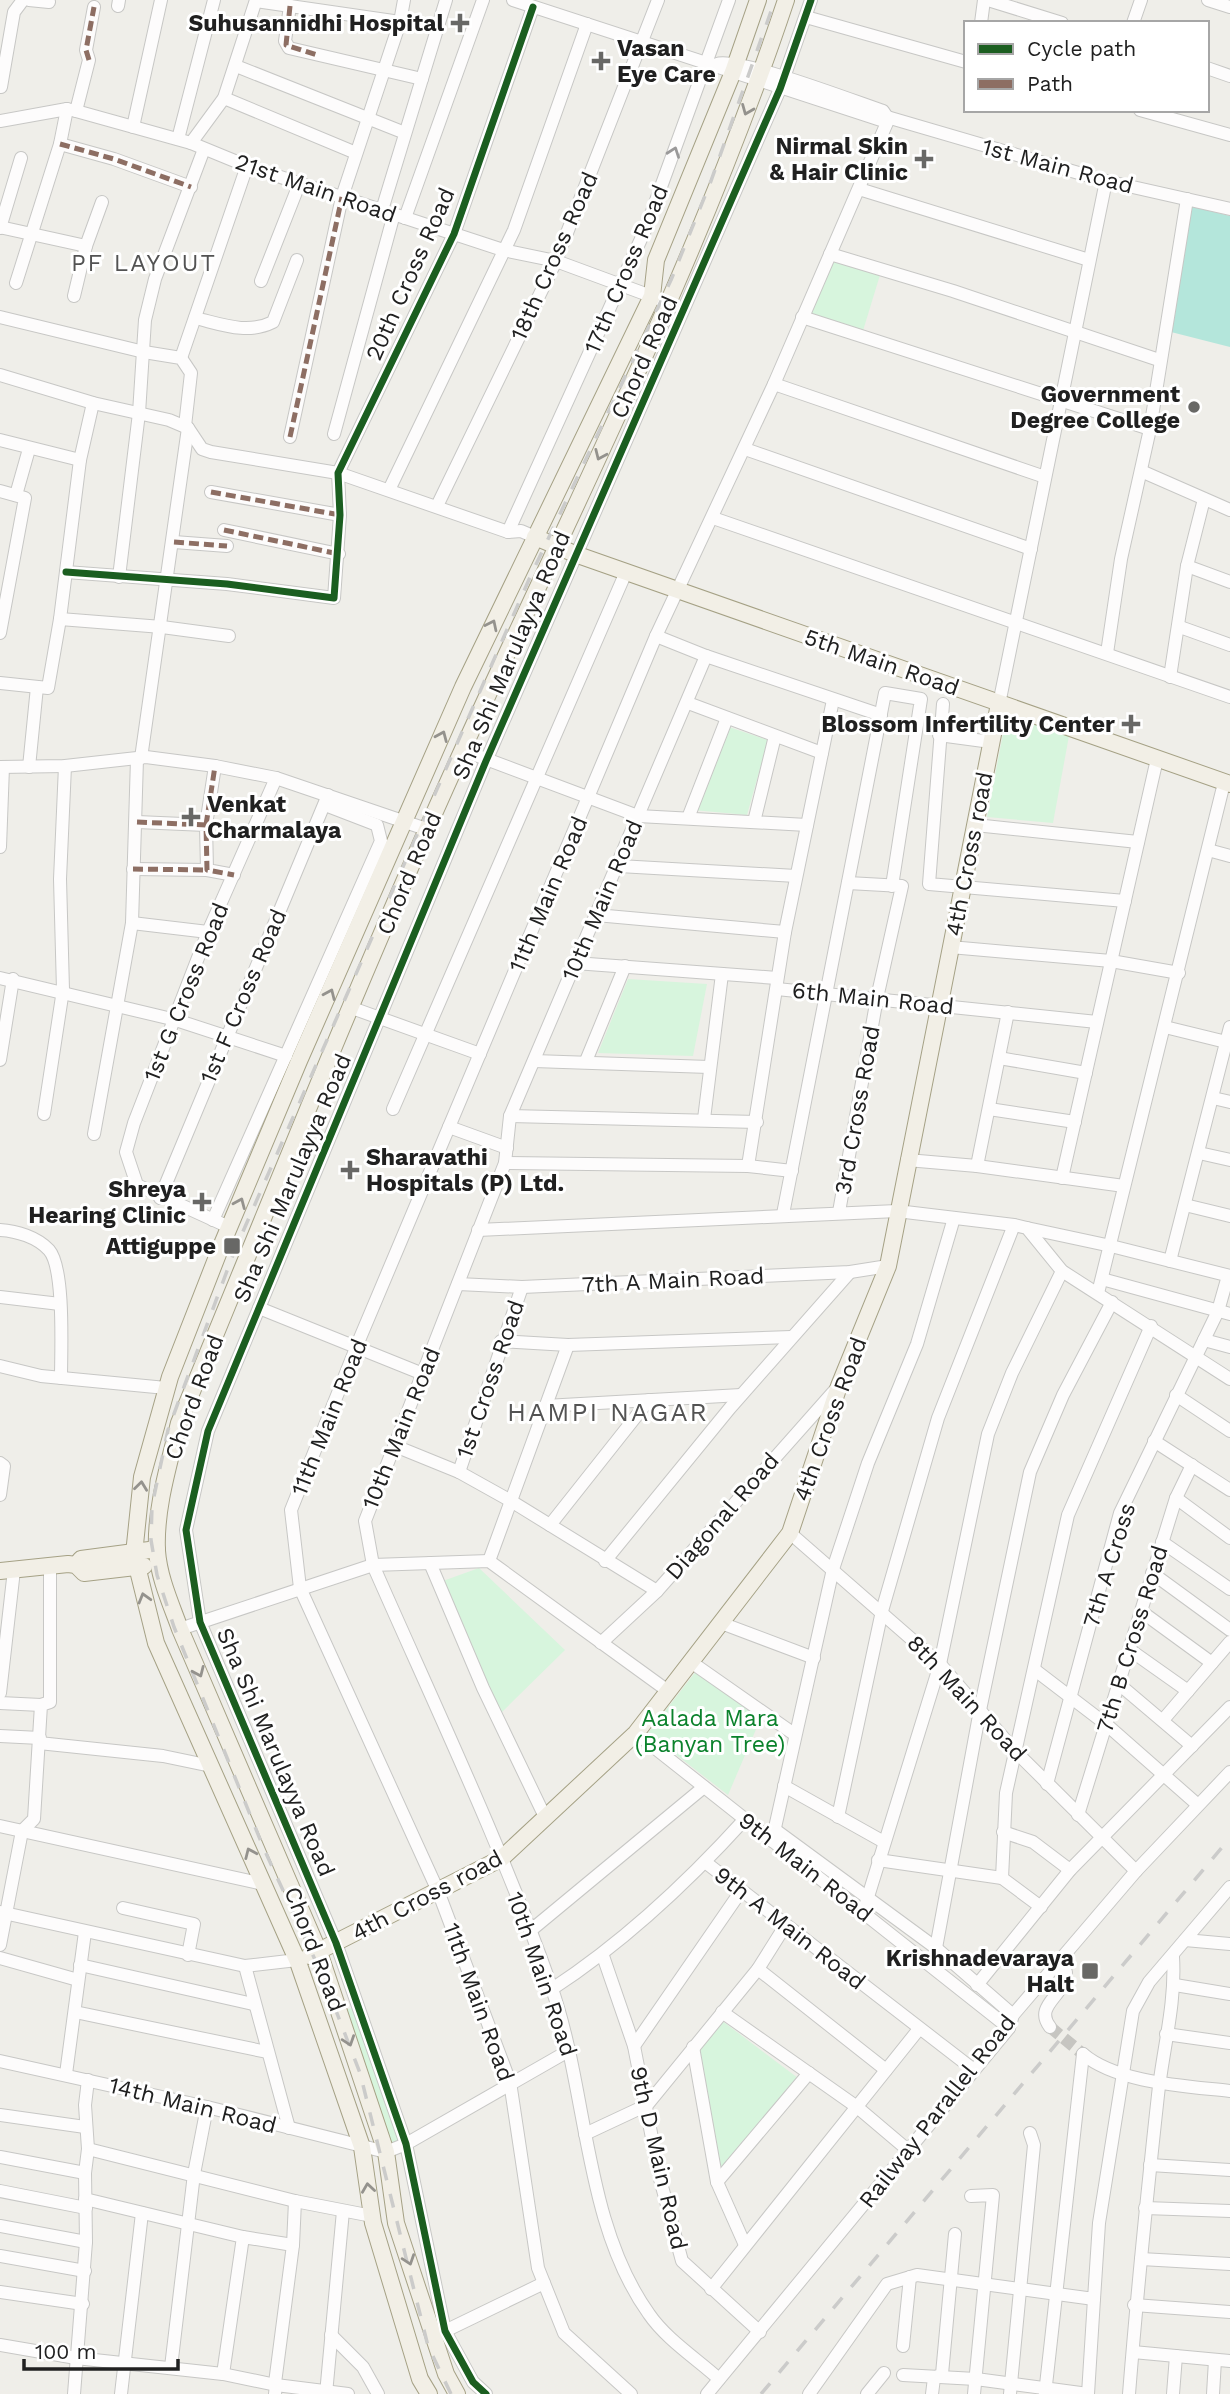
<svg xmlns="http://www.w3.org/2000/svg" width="1230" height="2394" font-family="'Work Sans',sans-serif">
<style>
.park{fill:#d7f5dd}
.pitch{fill:#b4e6db}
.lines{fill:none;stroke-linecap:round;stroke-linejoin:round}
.minor-tunnel{stroke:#c6c5c1;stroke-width:12;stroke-dasharray:12 6;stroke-linecap:butt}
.minor-casing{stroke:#c7c7c5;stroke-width:14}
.major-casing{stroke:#a5a185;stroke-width:18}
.minor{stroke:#fdfcfc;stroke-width:12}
.major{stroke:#f2efe6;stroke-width:16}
.rail{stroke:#cbcbca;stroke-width:3.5;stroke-dasharray:14 14;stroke-linecap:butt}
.quiet{stroke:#8d6e63;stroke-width:5;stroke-dasharray:10 5;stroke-linecap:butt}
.cycleway-casing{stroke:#fff;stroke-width:11}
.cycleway{stroke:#1b5e20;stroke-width:7}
.oneway{stroke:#94928d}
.oneway2{stroke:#9a9999}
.poi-dot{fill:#686866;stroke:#fff;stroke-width:2.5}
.labels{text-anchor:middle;stroke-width:6;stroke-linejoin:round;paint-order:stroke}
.poi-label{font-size:23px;font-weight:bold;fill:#202020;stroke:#fff;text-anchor:end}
.street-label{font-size:23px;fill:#202020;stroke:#fff}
.park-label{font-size:23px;fill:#0b822c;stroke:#fff}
.neighbourhood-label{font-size:24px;letter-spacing:2px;fill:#535353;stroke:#fff}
.quarter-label{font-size:26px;letter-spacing:2px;fill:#535353;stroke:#fff}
</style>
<rect width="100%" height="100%" fill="#efeee9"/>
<g class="park">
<path d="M834 261 880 275 862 334 809 316Z"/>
<path d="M1007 713 1069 736 1053 823 987 817Z"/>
<path d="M726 726 768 740 747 815 693 810Z"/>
<path d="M628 979 707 984 693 1056 598 1053Z"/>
<path d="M479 1568 565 1650 500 1714 440 1582Z"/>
<path d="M697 1670 760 1720 728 1795 648 1733Z"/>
<path d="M355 2007 401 2142 388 2147 342 2011Z"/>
<path d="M721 2020 798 2078 718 2175 696 2045Z"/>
</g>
<path class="pitch" d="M1190 206 1230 216V347L1171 332Z"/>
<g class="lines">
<path class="minor-tunnel" d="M1050 2027 1083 2054"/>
<g class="minor-casing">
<g id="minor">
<path d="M29 0 49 2"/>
<path d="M513 0 881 120 887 117 1106 181 1230 209"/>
<path d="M988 0 1062 23"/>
<path d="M1208 0 1230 7"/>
<path d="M256 1 400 22"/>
<path d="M118 6 119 0"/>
<path d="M290 6 285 41 289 48 422 79"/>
<path d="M806 17 966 62"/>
<path d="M981 23 984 0"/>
<path d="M1133 23 1141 0"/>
<path d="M717 64C736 56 856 102 883 111L887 117"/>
<path d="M236 66 405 133"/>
<path d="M1207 68 1230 76"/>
<path d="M1 87 14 12 23 0"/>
<path d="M224 98 356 153"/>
<path d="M1140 110 1230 135"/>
<path d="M76 111 89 60 86 50 94 7"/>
<path d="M0 121 67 109 76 111 191 143 247 166 503 250 556 261 659 299"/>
<path d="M133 127 161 0"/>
<path d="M178 139 214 0"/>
<path d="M191 143 224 98 256 0"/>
<path d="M60 144 114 159 191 187"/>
<path d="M859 189 1089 260"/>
<path d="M382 210 446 0"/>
<path d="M405 218 483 0"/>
<path d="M0 227 86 246 74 296"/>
<path d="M0 228 21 158"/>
<path d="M86 246 102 202"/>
<path d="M830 254 953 291 1159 360"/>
<path d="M261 281 300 182"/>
<path d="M16 283 60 144 67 109"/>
<path d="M0 317 144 352 181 358 191 373 185 426"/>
<path d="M802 317 1150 429"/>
<path d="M195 318C221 324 247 335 273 322L297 260"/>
<path d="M181 358 247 166"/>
<path d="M0 375 93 403 169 420 188 428 202 449 211 452 338 473 508 532 521 531 535 537"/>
<path d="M774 384 1045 477"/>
<path d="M334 434 394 214"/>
<path d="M290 437 342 197 400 22 404 0"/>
<path d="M0 440 80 460"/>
<path d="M745 449 1031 549"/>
<path d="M1141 471 1230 510"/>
<path d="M389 490 514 230 587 24"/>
<path d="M0 491 25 498 0 633"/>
<path d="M211 492 340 515"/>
<path d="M16 495 29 449"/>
<path d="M437 506 556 261 658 0"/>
<path d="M713 518 1230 697"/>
<path d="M224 530 339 554"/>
<path d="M508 532 646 228 729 0"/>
<path d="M174 542 227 546"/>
<path d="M1187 566 1230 582"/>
<path d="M66 572 227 584 334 598 340 515 338 473 454 234 533 7"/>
<path d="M119 577 139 413 145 320 155 279 204 149"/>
<path d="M60 619 162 627 229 636"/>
<path d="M1180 627 1230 645"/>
<path d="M656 636 706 656 881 715"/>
<path d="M1107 653 1121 559 1150 429 1187 199"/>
<path d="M706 656 510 1116 505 1163 365 1521 373 1565C434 1704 500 1842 551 1986 588 2090 583 2222 649 2314 666 2339 697 2359 719 2379"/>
<path d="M1170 677 1187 566 1204 499"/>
<path d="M0 683 48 688 60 619 80 460 93 403"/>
<path d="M688 703 822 753"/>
<path d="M943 704 929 884 1125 901"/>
<path d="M999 704 1106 181"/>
<path d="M939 735 991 742"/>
<path d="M462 750 638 816 807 825"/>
<path d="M141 758 188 428"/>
<path d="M0 767 65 766 146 757 215 766 276 778 426 829"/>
<path d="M29 767 37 687"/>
<path d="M688 818 727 718"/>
<path d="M137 822 206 825 207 870 234 875"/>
<path d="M754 822 775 736"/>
<path d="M206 825 215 766"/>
<path d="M975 825 1138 842"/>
<path d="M0 847 3 767"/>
<path d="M1208 850 1230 856"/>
<path d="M619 866 796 876"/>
<path d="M133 869 207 870"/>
<path d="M596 915 785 932"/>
<path d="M132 923 208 932"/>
<path d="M950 947 1111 961 1179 973"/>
<path d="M575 963 777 978"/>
<path d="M0 978 176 1020 286 1056"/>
<path d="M777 989 1097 1022"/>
<path d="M352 1008 480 1054"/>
<path d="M1165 1027 1230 1043"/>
<path d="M999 1058 1086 1073"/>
<path d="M0 1060 13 979"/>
<path d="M534 1061 709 1067"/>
<path d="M586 1061 625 966"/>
<path d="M1213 1098 1230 1102"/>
<path d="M393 1109 626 572"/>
<path d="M989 1109 1075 1122"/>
<path d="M44 1114 63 990 60 879 65 766"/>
<path d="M510 1116 757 1122"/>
<path d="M704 1119 722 974"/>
<path d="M449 1127 507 1148"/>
<path d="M94 1134 132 923 137 759"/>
<path d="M1199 1153 1230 1160"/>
<path d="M907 1160 977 1166 1124 1186"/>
<path d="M505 1163 748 1166 792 1171"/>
<path d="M748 1166 785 932 833 700"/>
<path d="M977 1166 1008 1012"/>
<path d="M1062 1178 1157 759"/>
<path d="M160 1198 328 795"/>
<path d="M1185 1205 1230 1216"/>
<path d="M839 1212 877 998 902 886 848 883"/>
<path d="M783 1214 885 693 921 699 892 886"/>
<path d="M213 1220 381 841 377 825 325 805"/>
<path d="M229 1227 137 1185 126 1152 134 1123 208 932 276 778"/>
<path d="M1027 1228 1111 1246 1230 1276"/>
<path d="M0 1230C17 1231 37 1237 49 1250 65 1268 61 1352 61 1378"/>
<path d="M478 1230 897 1211 1014 1225 1027 1228 1062 1271 1230 1379"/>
<path d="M1170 1261 1230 1027"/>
<path d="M1102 1279 1230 1314"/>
<path d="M458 1284 522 1287 850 1272 888 1266"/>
<path d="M1098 1293 1224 783"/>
<path d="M0 1297 60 1304"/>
<path d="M259 1308 423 1374"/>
<path d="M1204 1340 1230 1347"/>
<path d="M501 1341 568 1345 791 1337"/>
<path d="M0 1366 41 1376 166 1388"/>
<path d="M1176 1395 1230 1431"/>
<path d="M545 1406 741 1395"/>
<path d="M1154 1441 1230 1490"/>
<path d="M395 1446 459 1472 511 1501 657 1591"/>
<path d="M0 1463 4 1466 0 1495"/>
<path d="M459 1472 522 1287"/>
<path d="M1176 1498 1230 1538"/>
<path d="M550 1525 649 1400"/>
<path d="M790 1533 940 1664 1015 1751 1136 1871"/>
<path d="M1162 1542 1230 1589"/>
<path d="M489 1561 568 1345"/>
<path d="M605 1561 730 1408 850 1272"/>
<path d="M430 1563 483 1688 546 1819"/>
<path d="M1152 1573 1230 1630"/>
<path d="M1142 1612 1212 1663"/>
<path d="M721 1623 814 1658"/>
<path d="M180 1629 373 1565 489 1561 668 1691"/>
<path d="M601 1643 657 1591 836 1389"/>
<path d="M1130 1650 1188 1691"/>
<path d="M691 1662 794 1734"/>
<path d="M1035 1670 1107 1725 1198 1805"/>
<path d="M1120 1685 1192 1746"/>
<path d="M0 1693 14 1570"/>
<path d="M0 1703 41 1705"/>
<path d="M1163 1720 1230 1642"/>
<path d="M636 1733 1009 2028"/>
<path d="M0 1736 40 1738"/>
<path d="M39 1743 163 1756 211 1766"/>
<path d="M1047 1784 1120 1513 1218 1311 1228 1276"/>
<path d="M784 1786 884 1842"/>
<path d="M1078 1815 1176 1498 1192 1465"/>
<path d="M838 1817 882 1611 938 1418 1014 1225"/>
<path d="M0 1826 263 1884"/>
<path d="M774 1829 936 1948 1013 2015"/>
<path d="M1003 1832 1033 1842 1070 1870"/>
<path d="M772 1841 833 1569 868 1463 917 1344 954 1218"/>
<path d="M878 1860 1002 1878"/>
<path d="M705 1862 974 2070"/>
<path d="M1041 1907 1002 1878 1006 1793 1068 1515 1151 1326"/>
<path d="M123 1908 194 1924 188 1955"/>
<path d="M0 1912 245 1966 297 1960"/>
<path d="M863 1913 940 1664 988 1434 1012 1373 1062 1271"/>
<path d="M530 1931 704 1787"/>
<path d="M1185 1940 1230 1944"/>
<path d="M0 1945 22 1831 34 1819 41 1705 50 1702V1566"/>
<path d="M936 1948 980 1710 1030 1472 1063 1395 1112 1302"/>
<path d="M603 1956 634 2046 660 2179 682 2261 760 2332"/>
<path d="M0 1958 78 1980"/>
<path d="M80 1965 253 2004"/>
<path d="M245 1966 289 2128"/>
<path d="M758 1969 886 2070"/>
<path d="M977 1985 1070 1870 1230 1707"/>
<path d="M1175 1985 1230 1994"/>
<path d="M552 1989C624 1942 687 1883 745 1819"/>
<path d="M75 2012 267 2052"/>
<path d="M722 2012 857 2107 909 2151"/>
<path d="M1050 2027C1033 2005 1066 1996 1066 1972L1057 1963"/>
<path d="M1166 2034 1230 2043"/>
<path d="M634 2046 741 1891"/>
<path d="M693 2047 717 2182 745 2245"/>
<path d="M1083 2054C1117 2083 1186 2086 1230 2091"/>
<path d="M0 2061 207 2107 386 2152 406 2144 570 2050"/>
<path d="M66 2074 85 1932"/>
<path d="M0 2115 85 2127"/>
<path d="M585 2134 647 2105 758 1969 785 1926"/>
<path d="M88 2149 295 2201 372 2216"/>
<path d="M0 2157 85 2173"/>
<path d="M1150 2165 1230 2170"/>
<path d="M717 2182 809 2073"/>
<path d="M0 2191 86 2208"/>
<path d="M971 2196 993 2195 974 2394"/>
<path d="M85 2199 243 2237"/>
<path d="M1145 2208 1230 2211"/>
<path d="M0 2226 86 2242"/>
<path d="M0 2256 85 2271"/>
<path d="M1141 2259 1230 2264"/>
<path d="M711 2289 919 2029"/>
<path d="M0 2292 83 2304"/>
<path d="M1134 2305 1230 2312"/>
<path d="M445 2331 544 2283"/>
<path d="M331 2335 363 2367 378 2394"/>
<path d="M0 2345 76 2358 223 2374 276 2385"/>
<path d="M903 2346 910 2277"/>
<path d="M1133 2352 1230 2361"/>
<path d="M171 2367 194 2174 207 2107"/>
<path d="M223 2374 243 2237 293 2245"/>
<path d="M903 2375 976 2379 1088 2394"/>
<path d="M934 2378 942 2374 955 2234"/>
<path d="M275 2383 293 2245 295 2201"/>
<path d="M74 2394 86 2242 85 2173 88 2149 85 2105 88 2080"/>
<path d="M121 2394 142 2213"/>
<path d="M275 2394 276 2385 348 2394"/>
<path d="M326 2394 343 2211"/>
<path d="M486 2394 473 2382 445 2331 406 2144 336 1943 200 1622 186 1530 208 1431 486 761 780 89 811 0"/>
<path d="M631 2394 564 2333 538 2268 510 2082 438 1891 300 1588 291 1510 360 1338 656 636 774 384 889 118"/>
<path d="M707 2394 1009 2028 1013 2015 1136 1871 1230 1772"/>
<path d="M809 2394 887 2284 917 2275 1094 2299 1099 2223 1133 2011 1149 1982 1230 1887"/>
<path d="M867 2394 884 2373"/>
<path d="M932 2394 934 2378"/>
<path d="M1010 2394 1034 2145 1030 2133"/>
<path d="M1045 2394 1083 2054"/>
<path d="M1088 2394 1094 2299"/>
<path d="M1129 2394C1137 2294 1147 2195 1158 2095 1163 2049 1176 2003 1173 1957"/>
<path d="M1173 2394 1176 2356"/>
<path d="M1213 2394 1215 2360"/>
</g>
</g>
<g class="major-casing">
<g id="major">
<path d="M535 537 575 554 1230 784"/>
<path d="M76 1565 81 1559 157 1549"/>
<path d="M0 1571 68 1564 76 1565 84 1573 144 1566"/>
<path d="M309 1956 502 1858 636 1733 790 1533 839 1386 888 1266 999 704"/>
<path d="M429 2394 420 2379 373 2223 362 2147 298 1962 156 1643 134 1554 142 1477 170 1377 220 1249 299 1061 463 687 652 296 656 260 733 72 758 0"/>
<path d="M457 2394 446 2374 396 2223 386 2152 319 1952 180 1629C171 1604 159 1578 157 1551 155 1508 169 1464 179 1423 272 1198 362 971 463 749 575 502 700 259 786 0"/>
</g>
</g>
<use href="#minor" class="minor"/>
<use href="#major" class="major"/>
<g class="rail">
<path d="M451 2394 428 2346 360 2073 323 1977 264 1849 174 1627 157 1575 151 1540 152 1506 168 1430 234 1252 531 575 671 280 711 181 775 0"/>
<path d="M761 2394 1230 1838"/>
</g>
<g class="quiet">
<path d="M290 6 286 45 317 55"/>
<path d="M89 60 86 50 94 7"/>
<path d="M60 144 114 159 191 187"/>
<path d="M290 437 342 197"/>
<path d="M211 492 340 515"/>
<path d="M224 530 339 554"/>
<path d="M174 542 227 546"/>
<path d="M137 822 206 825 207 870 234 875"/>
<path d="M206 825 215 766"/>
<path d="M133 869 207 870"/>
</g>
<g class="cycleway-casing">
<g id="cycleway">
<path d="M66 572 227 584 334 598 340 515 338 473 454 234 533 7"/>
<path d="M486 2394 473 2382 445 2331 406 2144 336 1943 200 1622 186 1530 208 1431 486 761 780 89 811 0"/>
</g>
</g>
<use href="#cycleway" class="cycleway"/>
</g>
<defs><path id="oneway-chevron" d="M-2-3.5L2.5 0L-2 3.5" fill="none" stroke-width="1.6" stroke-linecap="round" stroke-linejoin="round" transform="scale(1.75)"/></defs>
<g class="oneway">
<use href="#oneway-chevron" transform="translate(747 110) rotate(112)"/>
<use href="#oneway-chevron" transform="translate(600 455) rotate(114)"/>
<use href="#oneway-chevron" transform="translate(492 625) rotate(-64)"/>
<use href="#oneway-chevron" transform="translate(442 736) rotate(-67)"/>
<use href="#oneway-chevron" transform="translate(330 994) rotate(-66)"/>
<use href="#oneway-chevron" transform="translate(240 1203) rotate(-67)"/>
<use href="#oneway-chevron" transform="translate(141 1486) rotate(-83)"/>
<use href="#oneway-chevron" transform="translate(144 1598) rotate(-106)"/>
<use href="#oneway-chevron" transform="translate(199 1672) rotate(66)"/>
<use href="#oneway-chevron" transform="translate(250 1853) rotate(-114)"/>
<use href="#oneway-chevron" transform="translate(349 2041) rotate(71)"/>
<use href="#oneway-chevron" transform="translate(368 2188) rotate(-98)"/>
<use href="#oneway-chevron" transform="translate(409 2260) rotate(71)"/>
</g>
<use class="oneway2" href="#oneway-chevron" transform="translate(674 152) rotate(-70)"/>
<g class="poi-dot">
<path d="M456.5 12.5h7v7h7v7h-7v7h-7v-7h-7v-7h7z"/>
<path d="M597.5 50.5h7v7h7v7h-7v7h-7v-7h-7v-7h7z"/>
<path d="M920.5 148.5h7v7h7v7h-7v7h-7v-7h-7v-7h7z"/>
<circle cx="1194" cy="407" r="7"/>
<path d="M1127.5 713.5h7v7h7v7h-7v7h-7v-7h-7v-7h7z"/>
<path d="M187.5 806.5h7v7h7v7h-7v7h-7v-7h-7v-7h7z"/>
<path d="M346.5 1159.5h7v7h7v7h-7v7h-7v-7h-7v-7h7z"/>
<path d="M198.5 1191.5h7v7h7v7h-7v7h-7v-7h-7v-7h7z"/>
<rect x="223" y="1237" width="18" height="18" rx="3.5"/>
<rect x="1081" y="1962" width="18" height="18" rx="3.5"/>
</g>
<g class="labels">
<g class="poi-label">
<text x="444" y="31">Suhusannidhi Hospital</text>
<text x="617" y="56" text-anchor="start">Vasan<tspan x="617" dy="26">Eye Care</tspan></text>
<text x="908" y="154">Nirmal Skin<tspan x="908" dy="26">&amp; Hair Clinic</tspan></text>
<text x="1180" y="402">Government<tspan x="1180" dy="26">Degree College</tspan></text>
<text x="1115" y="732">Blossom Infertility Center</text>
<text x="207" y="812" text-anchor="start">Venkat<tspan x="207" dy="26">Charmalaya</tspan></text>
<text x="366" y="1165" text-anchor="start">Sharavathi<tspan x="366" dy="26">Hospitals (P) Ltd.</tspan></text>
<text x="186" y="1197">Shreya<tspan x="186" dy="26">Hearing Clinic</tspan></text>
<text x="216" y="1254">Attiguppe</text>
<text x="1074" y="1966">Krishnadevaraya<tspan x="1074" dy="26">Halt</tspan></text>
</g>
<g class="street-label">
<text transform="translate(1058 166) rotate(15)" y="8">1st Main Road</text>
<text transform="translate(316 188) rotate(19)" y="8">21st Main Road</text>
<text transform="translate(554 256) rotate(-66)" y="8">18th Cross Road</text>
<text transform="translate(626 269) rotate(-67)" y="8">17th Cross Road</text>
<text transform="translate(410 274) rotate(-66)" y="8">20th Cross Road</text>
<text transform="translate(644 357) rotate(-66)" y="8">Chord Road</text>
<text transform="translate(511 655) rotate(-67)" y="8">Sha Shi Marulayya Road</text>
<text transform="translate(882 662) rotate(19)" y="8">5th Main Road</text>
<text transform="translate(969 854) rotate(-79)" y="8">4th Cross road</text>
<text transform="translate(409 873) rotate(-67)" y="8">Chord Road</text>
<text transform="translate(548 894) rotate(-67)" y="8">11th Main Road</text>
<text transform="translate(602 900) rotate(-67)" y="8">10th Main Road</text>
<text transform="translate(186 992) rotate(-68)" y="8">1st G Cross Road</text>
<text transform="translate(243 996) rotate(-67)" y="8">1st F Cross Road</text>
<text transform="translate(873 998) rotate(6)" y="8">6th Main Road</text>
<text transform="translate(857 1110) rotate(-80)" y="8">3rd Cross Road</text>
<text transform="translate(292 1178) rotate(-67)" y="8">Sha Shi Marulayya Road</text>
<text transform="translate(673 1280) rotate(-3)" y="8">7th A Main Road</text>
<text transform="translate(490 1379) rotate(-71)" y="8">1st Cross Road</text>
<text transform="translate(194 1397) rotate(-70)" y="8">Chord Road</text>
<text transform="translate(329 1417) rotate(-68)" y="8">11th Main Road</text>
<text transform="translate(830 1419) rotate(-70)" y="8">4th Cross Road</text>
<text transform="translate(401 1428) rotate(-68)" y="8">10th Main Road</text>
<text transform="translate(722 1516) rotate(-49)" y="8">Diagonal Road</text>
<text transform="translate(1109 1565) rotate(-73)" y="8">7th A Cross</text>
<text transform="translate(1132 1639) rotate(-73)" y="8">7th B Cross Road</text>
<text transform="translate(967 1698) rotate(47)" y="8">8th Main Road</text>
<text transform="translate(276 1752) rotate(67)" y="8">Sha Shi Marulayya Road</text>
<text transform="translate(806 1867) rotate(38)" y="8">9th Main Road</text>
<text transform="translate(427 1895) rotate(-28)" y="8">4th Cross road</text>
<text transform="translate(790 1928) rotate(38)" y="8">9th A Main Road</text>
<text transform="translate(315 1949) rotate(69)" y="8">Chord Road</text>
<text transform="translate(542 1974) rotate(71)" y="8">10th Main Road</text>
<text transform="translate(479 2002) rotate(70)" y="8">11th Main Road</text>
<text transform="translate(193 2105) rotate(14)" y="8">14th Main Road</text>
<text transform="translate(937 2111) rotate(-52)" y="8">Railway Parallel Road</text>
<text transform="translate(659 2158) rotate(77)" y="8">9th D Main Road</text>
</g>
<g class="park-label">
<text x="710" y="1726">Aalada Mara<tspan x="710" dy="26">(Banyan Tree)</tspan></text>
</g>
<g class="neighbourhood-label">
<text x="144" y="271">PF LAYOUT</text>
</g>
<g class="quarter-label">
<text x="608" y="1421">HAMPI NAGAR</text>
</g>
</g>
<rect x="964" y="21" width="245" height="91" fill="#ffffff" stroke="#a6a6a6" stroke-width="2"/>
<rect x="978" y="44" width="35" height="10" fill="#1b5e20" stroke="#a6a6a6" stroke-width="2"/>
<text x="1027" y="56" font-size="21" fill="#202020">Cycle path</text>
<rect x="978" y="79" width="35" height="10" fill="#8d6e63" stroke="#a6a6a6" stroke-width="2"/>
<text x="1027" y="91" font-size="21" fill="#202020">Path</text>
<path d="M24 2359v10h154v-10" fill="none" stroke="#202020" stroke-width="3.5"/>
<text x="35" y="2359" font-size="21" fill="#202020" stroke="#ffffff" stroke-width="5" paint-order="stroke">100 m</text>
</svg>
